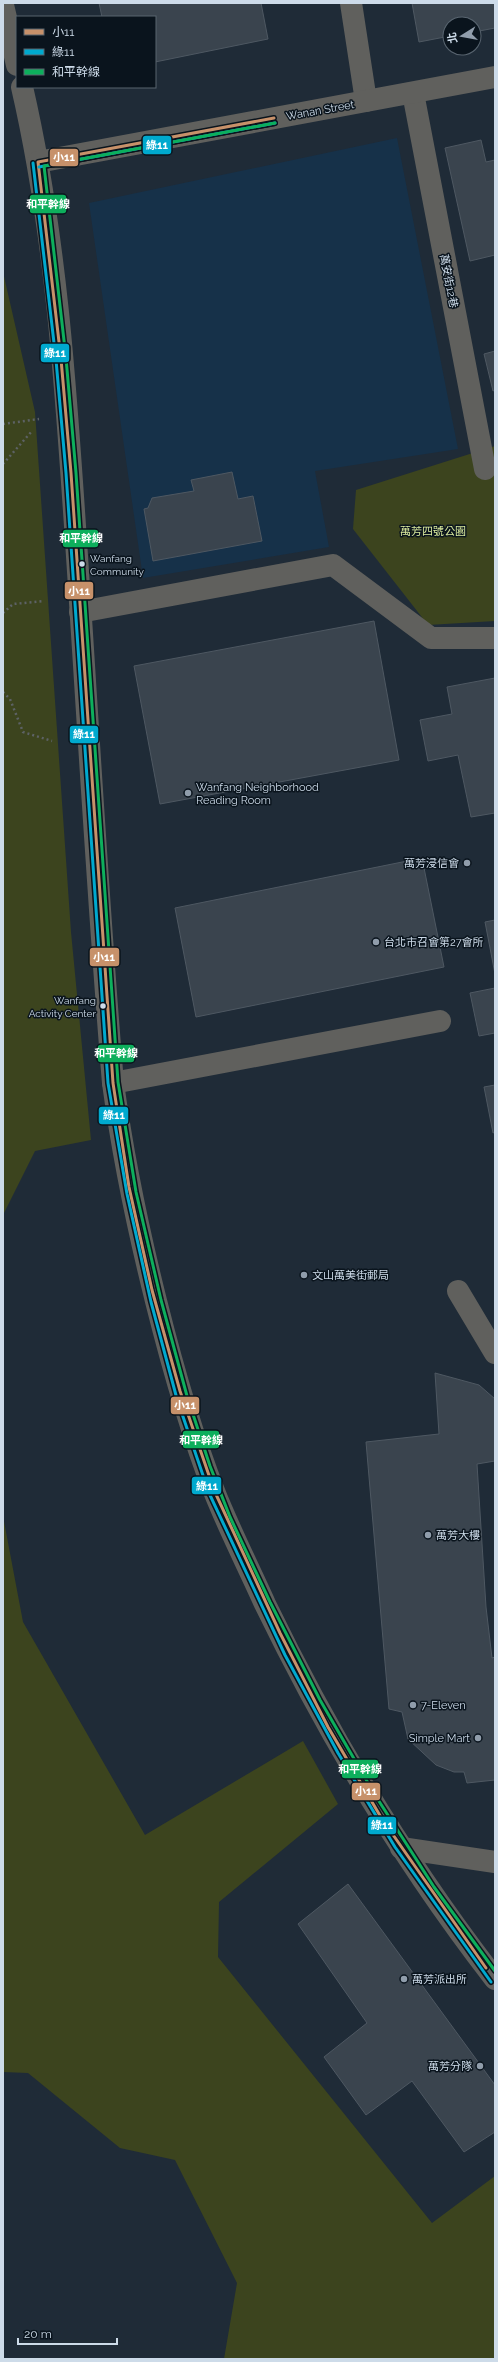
<svg xmlns="http://www.w3.org/2000/svg" width="498" height="2362" font-family="Raleway,'Noto Sans TC',sans-serif">
<style>
.built{fill:#163149}
.green{fill:#3c441e}
.building{fill:#3a444e;stroke:#4e5862}
.lines{fill:none;stroke-linecap:round;stroke-linejoin:round}
.path{stroke:#5d6265;stroke-width:2.5;stroke-dasharray:2 3;stroke-linecap:butt}
.minor{stroke:#60605d;stroke-width:22}
.bus-1-casing{stroke:#0a141d;stroke-width:6}
.bus-2-casing{stroke:#0a141d;stroke-width:6}
.bus-3-casing{stroke:#0a141d;stroke-width:6}
.bus-1{stroke:#c7916a;stroke-width:3}
.bus-2{stroke:#00a9ce;stroke-width:3}
.bus-3{stroke:#0daf5c;stroke-width:3}
.bus-dot{fill:#cddbe9;stroke:#0a141d;stroke-width:1.5}
.poi-dot{fill:#909dab;stroke:#0a141d;stroke-width:1.5}
.labels{text-anchor:middle;stroke-width:3;stroke-linejoin:round;paint-order:stroke}
.bus-label{font-size:10px;fill:#cddbe9;stroke:#0a141d;text-anchor:start}
.street-label{font-size:11px;fill:#cddbe9;stroke:#0a141d}
.park-label{font-size:11px;fill:#dbeb9e;stroke:#0a141d}
.poi-label{font-size:11px;fill:#cddbe9;stroke:#0a141d;text-anchor:start}
.line-badge{stroke:#0a141d;stroke-width:1.5}
.badge-label{font-size:11px;text-anchor:middle;font-weight:bold;fill:#fff}
</style>
<rect width="100%" height="100%" fill="#1f2b37"/>
<path class="built" d="M397 138 458 449 315 471 329 547 143 578 89 203Z"/>
<g class="green">
<path d="M3 272 35 412 71 932 91 1140 35 1151 3 1215Z"/>
<path d="M495 446V621L428 625 353 529 356 490Z"/>
<path d="M3 1516 23 1622 145 1835 303 1741 338 1804 219 1902 218 1957 432 2223 495 2176V2359H224L237 2283 175 2160 120 2148 28 2073 3 2072Z"/>
</g>
<g class="building">
<path d="M99 3H261L268 39 155 62V17H102Z"/>
<path d="M412 3H495V28L474 32V24H450V36L419 42Z"/>
<path d="M481 140 486 162 495 160V255L470 261 445 148Z"/>
<path d="M495 351V390L493 391 484 354Z"/>
<path d="M232 472 238 499 253 496 262 541 153 561 144 509 148 508 152 498 194 491 191 480Z"/>
<path d="M374 621 399 760 160 804 134 666Z"/>
<path d="M495 678V813L471 817 458 755 428 761 420 720 452 714 447 687Z"/>
<path d="M422 858 444 967 196 1017 175 908Z"/>
<path d="M495 920V974L485 922Z"/>
<path d="M495 988V1033L479 1036 470 993Z"/>
<path d="M495 1085V1132L493 1133 484 1087Z"/>
<path d="M435 1373 479 1385 495 1399V1461L477 1464 486 1607 492 1658 495 1657V1780L467 1783 464 1772H454L436 1765 408 1739 402 1712 389 1709 366 1442 439 1434Z"/>
<path d="M348 1884 495 2085V2132L464 2152 412 2081 366 2115 324 2057 367 2023 298 1924Z"/>
</g>
<g class="lines">
<g class="path">
<path d="M3 424 39 419"/>
<path d="M3 464 32 431"/>
<path d="M3 613 13 604 44 601"/>
<path d="M3 692 10 699 23 732 52 741"/>
</g>
<g class="minor">
<path d="M351 3 366 101"/>
<path d="M3 5 17 65"/>
<path d="M22 87C56 234 66 390 76 541 88 722 98 903 113 1083 123 1157 138 1229 156 1301 172 1365 190 1430 214 1491 229 1529 248 1566 265 1604 329 1736 405 1863 495 1979"/>
<path d="M413 93 485 469"/>
<path d="M38 162 495 77"/>
<path d="M80 612 333 565 431 638H495"/>
<path d="M113 1083 440 1021"/>
<path d="M458 1291 495 1353"/>
<path d="M401 1848 495 1862"/>
</g>
<g class="bus-1-casing">
<path id="bus-1" d="M274 118 38 162 61 359 71 473 113 1083 129 1187 152 1290 180 1391 214 1490 280 1633 328 1727 382 1819 486 1968"/>
</g>
<g class="bus-2-casing">
<g id="bus-2">
<path d="M33 163 56 360 66 473 108 1083 127 1194 151 1302 177 1399 209 1493 285 1655 338 1753 395 1847 491 1982"/>
<path d="M39 167 275 123"/>
</g>
</g>
<g class="bus-3-casing">
<path id="bus-3" d="M275 123 44 166 66 358 76 473 118 1082 136 1192 161 1300 187 1396 210 1466 230 1517 270 1602 320 1700 375 1795 434 1887 495 1971"/>
</g>
<use href="#bus-1" class="bus-1"/>
<use href="#bus-2" class="bus-2"/>
<use href="#bus-3" class="bus-3"/>
</g>
<g class="bus-dot">
<circle cx="82" cy="564" r="3.5"/>
<circle cx="103" cy="1006" r="3.5"/>
</g>
<g class="poi-dot">
<circle cx="188" cy="793" r="4"/>
<circle cx="467" cy="863" r="4"/>
<circle cx="376" cy="942" r="4"/>
<circle cx="304" cy="1275" r="4"/>
<circle cx="428" cy="1535" r="4"/>
<circle cx="413" cy="1705" r="4"/>
<circle cx="478" cy="1738" r="4"/>
<circle cx="404" cy="1979" r="4"/>
<circle cx="480" cy="2066" r="4"/>
</g>
<g class="labels">
<g class="bus-label">
<text x="90" y="562">Wanfang<tspan x="90" dy="13">Community</tspan></text>
<text x="96" y="1004" text-anchor="end">Wanfang<tspan x="96" dy="13">Activity Center</tspan></text>
</g>
<g class="street-label">
<text transform="translate(320 110) rotate(-10)" y="4">Wanan Street</text>
<text transform="translate(449 281) rotate(79)" y="4">萬安街12巷</text>
</g>
<g class="park-label">
<text x="433" y="535">萬芳四號公園</text>
</g>
<g class="poi-label">
<text x="196" y="791">Wanfang Neighborhood<tspan x="196" dy="13">Reading Room</tspan></text>
<text x="459" y="867" text-anchor="end">萬芳浸信會</text>
<text x="384" y="946">台北市召會第27會所</text>
<text x="312" y="1279">文山萬美街郵局</text>
<text x="436" y="1539">萬芳大樓</text>
<text x="421" y="1709">7-Eleven</text>
<text x="470" y="1742" text-anchor="end">Simple Mart</text>
<text x="412" y="1983">萬芳派出所</text>
<text x="472" y="2070" text-anchor="end">萬芳分隊</text>
</g>
</g>
<g class="line-badge">
<rect x="142" y="135" width="30" height="20" rx="4" fill="#00a9ce"/>
<rect x="49" y="148" width="30" height="19" rx="4" fill="#c7916a"/>
<rect x="29" y="194" width="38" height="20" rx="4" fill="#0daf5c"/>
<rect x="40" y="343" width="30" height="20" rx="4" fill="#00a9ce"/>
<rect x="62" y="529" width="37" height="19" rx="4" fill="#0daf5c"/>
<rect x="64" y="581" width="30" height="19" rx="4" fill="#c7916a"/>
<rect x="69" y="725" width="30" height="19" rx="4" fill="#00a9ce"/>
<rect x="89" y="947" width="31" height="20" rx="4" fill="#c7916a"/>
<rect x="97" y="1044" width="38" height="19" rx="4" fill="#0daf5c"/>
<rect x="98" y="1106" width="31" height="19" rx="4" fill="#00a9ce"/>
<rect x="170" y="1396" width="30" height="19" rx="4" fill="#c7916a"/>
<rect x="182" y="1430" width="38" height="19" rx="4" fill="#0daf5c"/>
<rect x="191" y="1476" width="31" height="19" rx="4" fill="#00a9ce"/>
<rect x="341" y="1759" width="38" height="20" rx="4" fill="#0daf5c"/>
<rect x="351" y="1782" width="30" height="19" rx="4" fill="#c7916a"/>
<rect x="367" y="1816" width="30" height="19" rx="4" fill="#00a9ce"/>
</g>
<g class="badge-label">
<text x="157" y="149">綠11</text>
<text x="64" y="161">小11</text>
<text x="48" y="208">和平幹線</text>
<text x="55" y="357">綠11</text>
<text x="81" y="542">和平幹線</text>
<text x="79" y="595">小11</text>
<text x="84" y="738">綠11</text>
<text x="104" y="961">小11</text>
<text x="116" y="1057">和平幹線</text>
<text x="114" y="1119">綠11</text>
<text x="185" y="1409">小11</text>
<text x="201" y="1444">和平幹線</text>
<text x="207" y="1490">綠11</text>
<text x="360" y="1773">和平幹線</text>
<text x="366" y="1795">小11</text>
<text x="382" y="1829">綠11</text>
</g>
<rect width="498" height="2362" fill="none" stroke="#cddbe9" stroke-width="8"/>
<rect x="16" y="16" width="140" height="72" fill="#0a141d" stroke="#58646f"/>
<rect x="24" y="29" width="20" height="6" fill="#c7916a" stroke="#58646f"/>
<text x="52" y="36" font-size="12" fill="#cddbe9">小11</text>
<rect x="24" y="49" width="20" height="6" fill="#00a9ce" stroke="#58646f"/>
<text x="52" y="56" font-size="12" fill="#cddbe9">綠11</text>
<rect x="24" y="69" width="20" height="6" fill="#0daf5c" stroke="#58646f"/>
<text x="52" y="76" font-size="12" fill="#cddbe9">和平幹線</text>
<g transform="translate(462 36) rotate(259)"><circle r="19" fill="#0a141d" stroke="#58646f"/>
<path d="M0-3L7 15L0 10L-7 15Z" fill="#909dab"/>
<text y="-6" font-size="11" font-weight="bold" text-anchor="middle" fill="#cddbe9">北</text>
</g>
<path d="M18 2338v6h99v-6" fill="none" stroke="#cddbe9" stroke-width="2"/>
<text x="24" y="2338" font-size="12" fill="#cddbe9" stroke="#0a141d" stroke-width="3" paint-order="stroke">20 m</text>
</svg>
